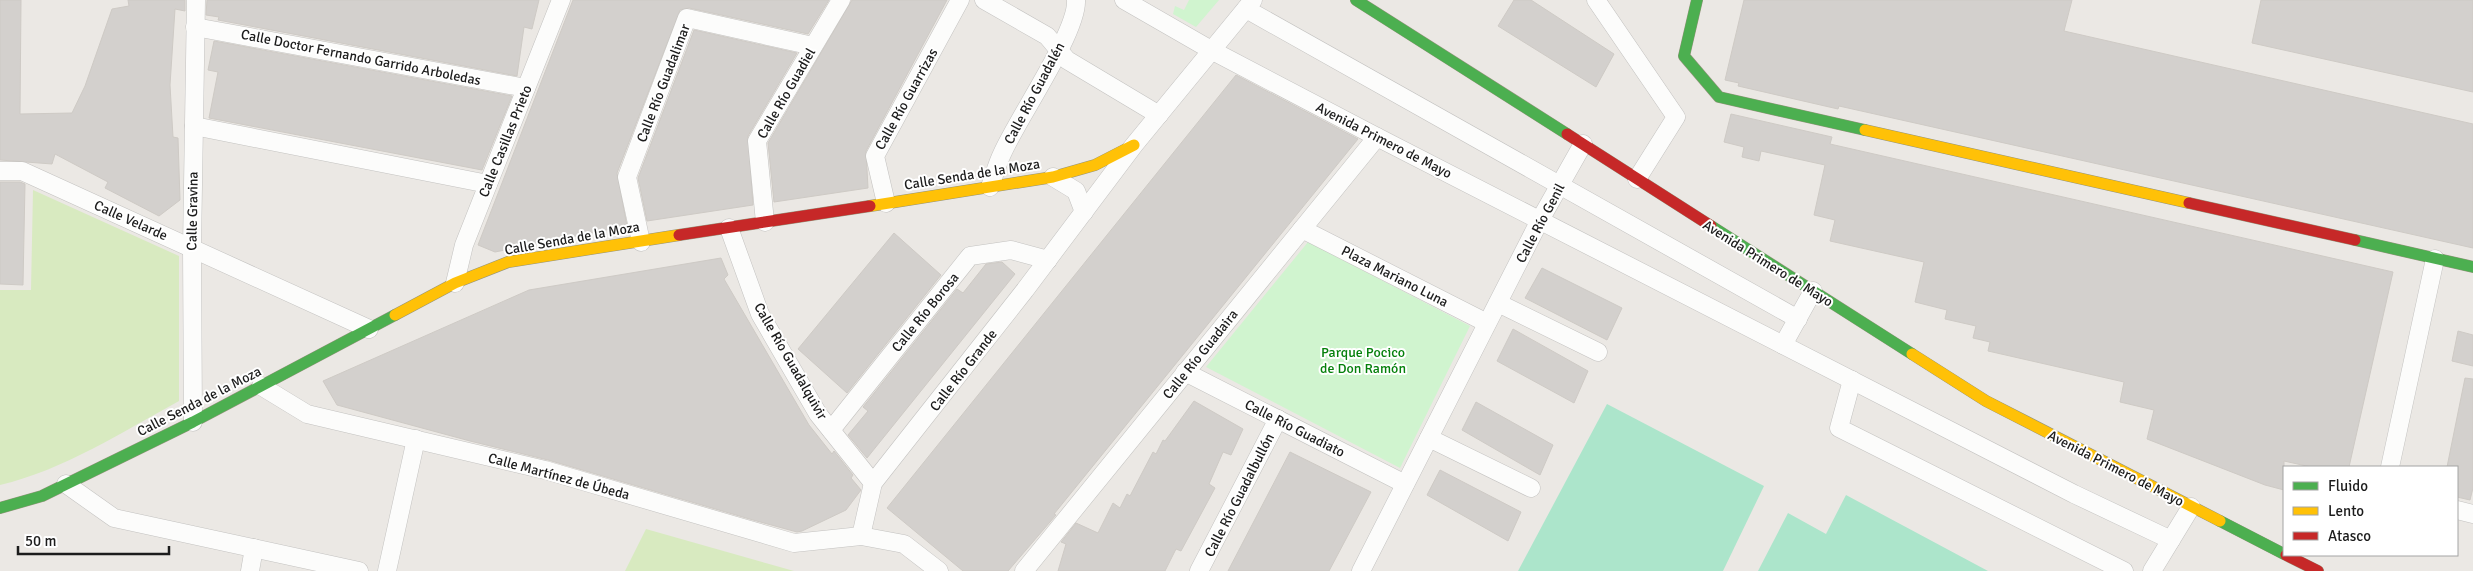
<svg xmlns="http://www.w3.org/2000/svg" width="2473" height="571" font-family="Signika,sans-serif">
<style>
.grass{fill:#d8eac0}
.park{fill:#d0f4cf}
.pitch{fill:#ace5cb}
.building{fill:#d3d0cd;stroke:#cecac5}
.lines{fill:none;stroke-linecap:round;stroke-linejoin:round}
.street-casing{stroke:#c3c2c0;stroke-width:19}
.fast-casing{stroke:#94947c;stroke-width:12}
.slow-casing{stroke:#94947c;stroke-width:12}
.jam-casing{stroke:#94947c;stroke-width:12}
.street{stroke:#fcfcfb;stroke-width:18}
.fast{stroke:#4caf50;stroke-width:11}
.slow{stroke:#ffc107;stroke-width:11}
.jam{stroke:#c62828;stroke-width:11}
.labels{text-anchor:middle;stroke-width:4;stroke-linejoin:round;paint-order:stroke}
.street-label{font-size:14px;fill:#1c1c1c;stroke:#fff}
.park-label{font-size:14px;fill:#05800b;stroke:#fff}
</style>
<rect width="100%" height="100%" fill="#ebe8e4"/>
<g class="grass">
<path d="M33 190 179 256V401C122 432 64 470 0 485V290H31Z"/>
<path d="M646 529 794 571H625Z"/>
</g>
<g class="park">
<path d="M1189 0H1219L1196 27 1173 14 1175 6 1184 10Z"/>
<path d="M1308 242 1470 326 1400 468 1206 367Z"/>
</g>
<g class="pitch">
<path d="M1607 404 1764 486 1723 571H1518Z"/>
<path d="M1846 495 1988 571H1758L1788 513 1826 534Z"/>
</g>
<g class="building">
<path d="M0 0H21L20 114 72 113 85 86 112 9 129 6 128 0H185V11L175 9 170 85 173 137 178 138 180 200 159 216 105 188 108 182 55 154 52 164 0 160Z"/>
<path d="M207 0H539L532 29 524 27 517 76 218 20 219 17 206 15Z"/>
<path d="M573 0H829L808 34 689 8 680 10 617 173 627 226 495 252 478 245Z"/>
<path d="M852 0H947L866 151 868 188 774 202 768 143Z"/>
<path d="M1514 0H1531L1614 54 1596 87 1498 26Z"/>
<path d="M1744 0H2072L2064 31 2473 124V248L1839 106 1838 109 1738 86 1739 83 1725 80Z"/>
<path d="M2261 0H2473V92L2252 43Z"/>
<path d="M694 30 797 53 748 136 753 205 647 221 638 178Z"/>
<path d="M214 41 512 96 482 170 209 118 218 72 208 70Z"/>
<path d="M1236 75 1358 139 1054 514 1056 515 1008 571H963L887 508Z"/>
<path d="M1731 114 1832 137 1830 144 2393 272 2349 467H2311L2284 461V490L2265 485 2147 439 2154 410 2120 402 2124 382 1988 351 1990 342 1973 338 1976 326 1945 319 1947 310 1915 302 1924 262 1830 241 1835 220 1814 215 1825 165 1761 151 1759 161 1742 157 1744 147 1724 142Z"/>
<path d="M0 182H20L25 184 23 285 0 284Z"/>
<path d="M894 233 941 275 847 393 798 349Z"/>
<path d="M721 258 728 275 724 279 809 425 832 454 834 451 853 475 851 478 861 490 846 510 802 531 797 532 753 520 548 460 470 441 337 405 323 381 529 290Z"/>
<path d="M1002 262 1015 274 867 458 848 435 868 411 863 407 957 289 963 293 986 264Z"/>
<path d="M1542 268 1622 308 1607 340 1525 298Z"/>
<path d="M1513 329 1588 371 1574 403 1497 361Z"/>
<path d="M2458 331 2473 335V366L2452 361Z"/>
<path d="M2465 378 2473 379V488L2470 500 2457 497V467H2447Z"/>
<path d="M1194 401 1243 429 1231 455 1223 452 1209 484 1215 488 1181 551 1176 549 1165 571H1058L1066 544 1061 542 1076 523 1098 533 1113 503 1120 508 1127 494 1130 496 1153 452 1156 454 1163 440 1165 441Z"/>
<path d="M1476 402 1553 445 1540 475 1462 430Z"/>
<path d="M1290 452 1371 492 1329 571H1228Z"/>
<path d="M1440 470 1521 512 1508 541 1427 495Z"/>
</g>
<g class="lines">
<g class="street-casing">
<g id="street">
<path d="M984 0 1047 36 1067 60 1159 115"/>
<path d="M1124 0 1211 50 1377 137 2074 494 2171 540"/>
<path d="M1596 0 1676 117 1637 179"/>
<path d="M1246 9 1798 319"/>
<path d="M195 27 526 88"/>
<path d="M194 126 488 184"/>
<path d="M0 171H22L369 329"/>
<path d="M1053 177 1076 191 1084 212"/>
<path d="M990 187C994 176 997 164 1002 154 1017 119 1078 32 1076 0"/>
<path d="M886 203 875 156 960 0"/>
<path d="M765 222 757 141 841 0"/>
<path d="M729 228 760 314 818 414 873 483"/>
<path d="M1302 229 1487 323"/>
<path d="M641 242 627 177 687 18 813 46"/>
<path d="M455 283 464 245 561 0"/>
<path d="M1498 303 1598 352"/>
<path d="M1783 345 1813 291"/>
<path d="M1185 372 1405 484"/>
<path d="M1852 380 1839 428 2124 571"/>
<path d="M261 386 307 414 545 470 794 543 861 536 904 544 939 571"/>
<path d="M193 422 192 247 196 0"/>
<path d="M831 430 970 256 1011 250 1048 260"/>
<path d="M1429 438 1531 488"/>
<path d="M2390 467 2435 259"/>
<path d="M66 484 114 518 359 571"/>
<path d="M2457 510 2473 514"/>
<path d="M861 536 873 483 1025 290 1134 145 1253 0"/>
<path d="M250 571 254 548"/>
<path d="M387 571 416 439"/>
<path d="M1024 571 1377 137"/>
<path d="M1199 571 1278 419"/>
<path d="M1361 571 1540 220 1583 144"/>
<path d="M2152 571 2191 507"/>
</g>
</g>
<g class="fast-casing">
<g id="fast">
<path d="M1356 0 1567 134"/>
<path d="M1697 0 1684 56 1719 97 1865 130"/>
<path d="M1711 226 1912 354"/>
<path d="M2355 240 2473 267"/>
<path d="M0 508 42 496 193 422 395 315"/>
<path d="M2220 521 2284 554"/>
</g>
</g>
<g class="slow-casing">
<g id="slow">
<path d="M1865 130 2189 203"/>
<path d="M870 206 1053 177 1095 165 1134 145"/>
<path d="M395 315 455 283 508 262 679 235"/>
<path d="M1912 354 1986 401 2220 521"/>
</g>
</g>
<g class="jam-casing">
<g id="jam">
<path d="M1567 134 1711 226"/>
<path d="M2189 203 2355 240"/>
<path d="M679 235 870 206"/>
<path d="M2286 555 2318 571"/>
</g>
</g>
<use href="#street" class="street"/>
<use href="#fast" class="fast"/>
<use href="#slow" class="slow"/>
<use href="#jam" class="jam"/>
</g>
<g class="labels">
<g class="street-label">
<text transform="translate(361 57) rotate(11)" y="5">Calle Doctor Fernando Garrido Arboledas</text>
<text transform="translate(663 83) rotate(-69)" y="5">Calle Río Guadalimar</text>
<text transform="translate(786 93) rotate(-60)" y="5">Calle Río Guadiel</text>
<text transform="translate(1034 93) rotate(-62)" y="5">Calle Río Guadalén</text>
<text transform="translate(906 99) rotate(-61)" y="5">Calle Río Guarrizas</text>
<text transform="translate(1384 140) rotate(27)" y="5">Avenida Primero de Mayo</text>
<text transform="translate(505 141) rotate(-68)" y="5">Calle Casillas Prieto</text>
<text transform="translate(972 174) rotate(-9)" y="5">Calle Senda de la Moza</text>
<text transform="translate(192 211) rotate(-89)" y="5">Calle Gravina</text>
<text transform="translate(131 220) rotate(24)" y="5">Calle Velarde</text>
<text transform="translate(1540 223) rotate(-62)" y="5">Calle Río Genil</text>
<text transform="translate(572 238) rotate(-10)" y="5">Calle Senda de la Moza</text>
<text transform="translate(1768 263) rotate(32)" y="5">Avenida Primero de Mayo</text>
<text transform="translate(1395 276) rotate(27)" y="5">Plaza Mariano Luna</text>
<text transform="translate(925 312) rotate(-51)" y="5">Calle Río Borosa</text>
<text transform="translate(1200 354) rotate(-51)" y="5">Calle Río Guadaira</text>
<text transform="translate(791 361) rotate(60)" y="5">Calle Río Guadalquivir</text>
<text transform="translate(963 370) rotate(-52)" y="5">Calle Río Grande</text>
<text transform="translate(199 401) rotate(-27)" y="5">Calle Senda de la Moza</text>
<text transform="translate(1295 428) rotate(27)" y="5">Calle Río Guadiato</text>
<text transform="translate(2116 468) rotate(27)" y="5">Avenida Primero de Mayo</text>
<text transform="translate(559 476) rotate(15)" y="5">Calle Martínez de Úbeda</text>
<text transform="translate(1239 495) rotate(-63)" y="5">Calle Río Guadalbullón</text>
</g>
<g class="park-label">
<text x="1363" y="357">Parque Pocico<tspan x="1363" dy="16">de Don Ramón</tspan></text>
</g>
</g>
<rect x="2283" y="466" width="175" height="90" fill="#ffffff" stroke="#a4a4a4"/>
<rect x="2293" y="482" width="25" height="8" fill="#4caf50" stroke="#a4a4a4"/>
<text x="2328" y="491" font-size="15" fill="#1c1c1c">Fluido</text>
<rect x="2293" y="507" width="25" height="8" fill="#ffc107" stroke="#a4a4a4"/>
<text x="2328" y="516" font-size="15" fill="#1c1c1c">Lento</text>
<rect x="2293" y="532" width="25" height="8" fill="#c62828" stroke="#a4a4a4"/>
<text x="2328" y="541" font-size="15" fill="#1c1c1c">Atasco</text>
<path d="M18 546v8h151v-8" fill="none" stroke="#1c1c1c" stroke-width="2.5"/>
<text x="25" y="546" font-size="15" fill="#1c1c1c" stroke="#ffffff" stroke-width="4" paint-order="stroke">50 m</text>
</svg>
